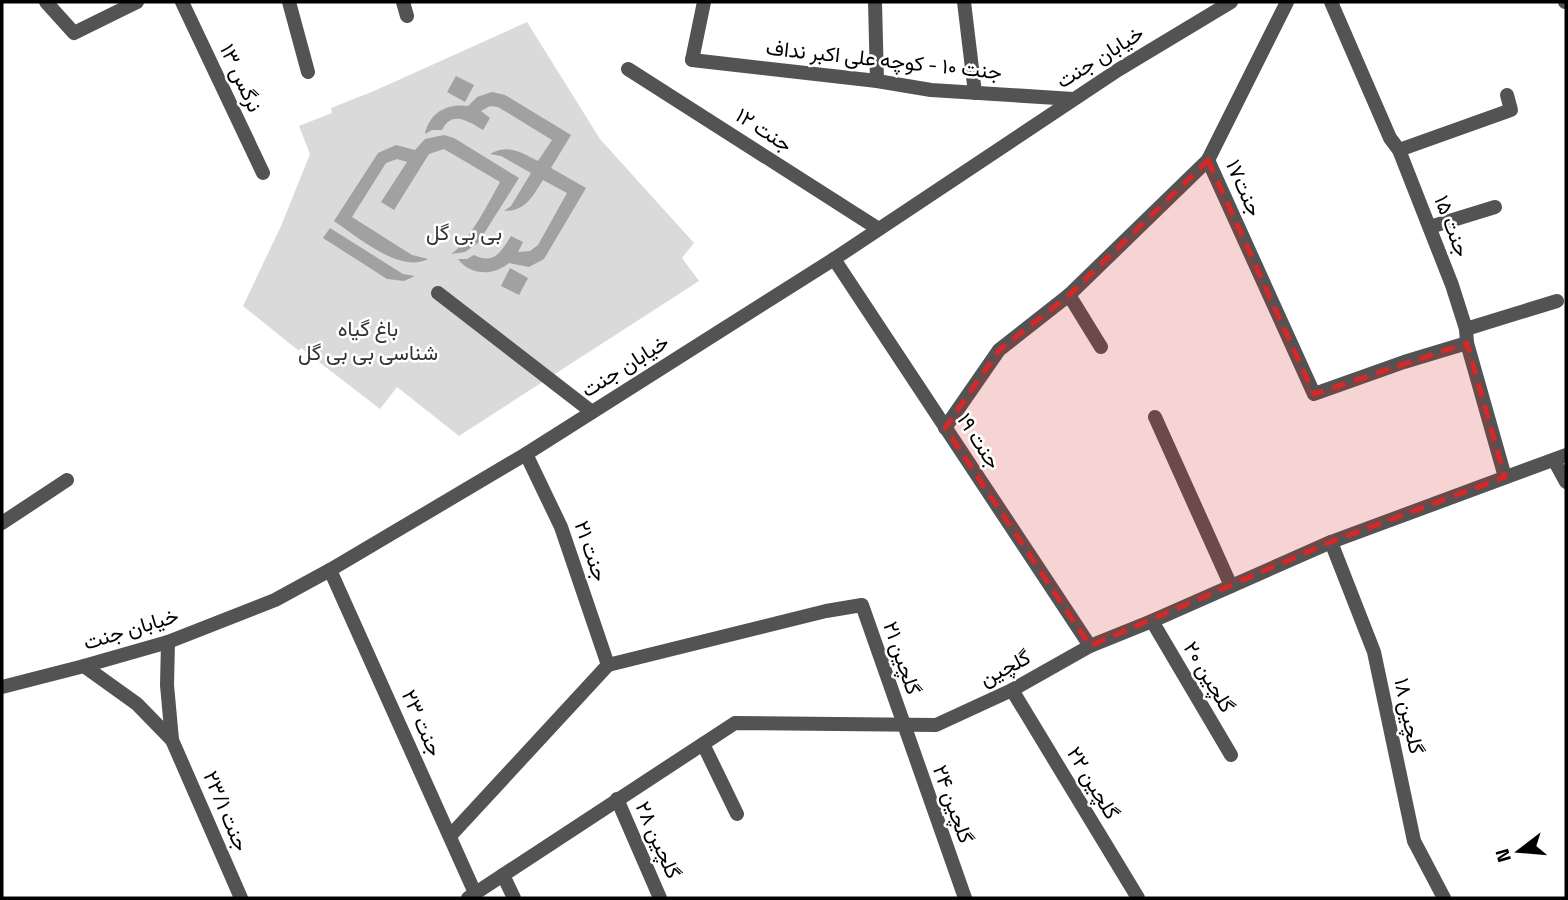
<svg xmlns="http://www.w3.org/2000/svg" width="1568" height="900" font-family="'Titillium Web',Vazirmatn,sans-serif">
<style>
.green{fill:#dadada}
.water{fill:#a1a1a1}
.lines{fill:none;stroke-linecap:round;stroke-linejoin:round}
.service{stroke:#535353;stroke-width:14}
.minor{stroke:#535353;stroke-width:14}
.tertiary{stroke:#535353;stroke-width:14}
.marked{fill:#d62828;fill-opacity:0.2;stroke:#d62828;stroke-width:5;stroke-dasharray:14 9;stroke-linejoin:round}
.labels{text-anchor:middle;stroke-width:5;stroke-linejoin:round;paint-order:stroke}
.street-label{font-size:21px;fill:#000;stroke:#fff}
.park-label{font-size:21px;fill:#313131;stroke:#fff}
</style>
<rect width="100%" height="100%" fill="#fff"/>
<path class="green" d="M527 22 600 139 694 243 682 258 699 281 459 436 397 387 380 409 301 348 299 351 243 306 281 226 310 154 299 126 332 113 331 108 374 91Z"/>
<g class="water">
<path d="M456 76 474 85 465 102 447 92Z"/>
<path d="M492 92 505 95 571 135 551 168 586 188 544 259 529 267 509 263C493 276 471 276 458 259H467L474 255C494 265 501 252 511 236L523 242 518 252 530 251 538 245 567 193 543 180C532 197 526 211 504 211L511 206 531 173 501 156 490 154C509 144 521 152 538 161L552 140 498 107 490 106 481 111 490 118 483 130C468 121 452 110 442 130H432L425 134C429 113 447 103 468 106L477 97Z"/>
<path d="M444 135 454 138 519 178 478 243 465 252 451 254C466 246 491 199 500 182L444 149 429 154 394 210 381 202 407 162 397 159 386 163 352 217 412 255 428 259 426 260C398 272 358 237 334 221L378 153 396 145 415 150 425 139Z"/>
<path d="M330 228 403 274 415 276 404 281 387 279 323 238Z"/>
<path d="M510 268 528 278 519 295 501 286Z"/>
</g>
<g class="lines">
<g class="service">
<path d="M182 2 263 173"/>
<path d="M403 2 407 16"/>
<path d="M875 2 877 81"/>
<path d="M964 2 975 93"/>
<path d="M692 60 704 2"/>
<path d="M1399 150 1511 110 1507 95"/>
<path d="M1430 227 1495 207"/>
<path d="M1069 295 1101 347"/>
<path d="M1466 329 1557 301"/>
<path d="M1155 417 1231 586"/>
<path d="M1152 621 1231 755"/>
<path d="M703 744 737 814"/>
<path d="M450 836 608 665 561 527 526 454"/>
</g>
<g class="minor">
<path d="M46 2 74 33 137 2"/>
<path d="M289 2 308 72"/>
<path d="M1331 2 1390 138 1399 150 1452 285 1466 329 1467 343 1505 477"/>
<path d="M1565 2H1566"/>
<path d="M692 60 877 81 931 90 1073 99"/>
<path d="M628 69 877 228"/>
<path d="M1208 160 1314 394 1404 362 1467 343"/>
<path d="M834 259 1090 646"/>
<path d="M438 293 592 412"/>
<path d="M945 428 999 350 1069 295 1208 160 1287 2"/>
<path d="M1554 460 1566 482"/>
<path d="M2 523 67 480"/>
<path d="M1331 542 1374 652 1414 841 1444 898"/>
<path d="M330 570 475 893"/>
<path d="M608 665 826 611 862 605 965 898"/>
<path d="M84 666 137 704 172 740 167 685 168 642"/>
<path d="M1012 690 1138 898"/>
<path d="M172 740 241 898"/>
<path d="M617 799 660 898"/>
<path d="M503 875 514 898"/>
<path d="M468 898 735 723 936 725 1012 690 1090 646 1152 621 1331 542 1566 455"/>
</g>
<path class="tertiary" d="M2 687 84 666 168 642 275 600 330 570 526 454 834 259 1118 70 1231 2"/>
</g>
<path class="marked" d="M1208 160 1314 394 1467 343 1505 477 1331 542 1090 646 945 428 999 350 1069 295Z"/>
<g class="labels">
<g class="street-label">
<text transform="translate(1100 57) rotate(-32)" y="7">خیابان جنت</text>
<text transform="translate(884 60) rotate(6)" y="7">جنت ۱۰ - کوچه علی اکبر نداف</text>
<text transform="translate(241 78) rotate(65)" y="7">نرگس ۱۳</text>
<text transform="translate(764 130) rotate(33)" y="7">جنت ۱۲</text>
<text transform="translate(1244 188) rotate(66)" y="7">جنت۱۷</text>
<text transform="translate(1452 226) rotate(69)" y="7">جنت ۱۵</text>
<text transform="translate(625 366) rotate(-32)" y="7">خیابان جنت</text>
<text transform="translate(979 441) rotate(57)" y="7">جنت ۱۹</text>
<text transform="translate(591 551) rotate(71)" y="7">جنت ۲۱</text>
<text transform="translate(131 629) rotate(-17)" y="7">خیابان جنت</text>
<text transform="translate(902 658) rotate(71)" y="7">گلچین ۲۱</text>
<text transform="translate(1005 668) rotate(-27)" y="7">گلچین</text>
<text transform="translate(1209 677) rotate(59)" y="7">گلچین ۲۰</text>
<text transform="translate(1409 716) rotate(78)" y="7">گلچین ۱۸</text>
<text transform="translate(422 723) rotate(66)" y="7">جنت ۲۳</text>
<text transform="translate(1093 783) rotate(59)" y="7">گلچین ۲۲</text>
<text transform="translate(953 804) rotate(70)" y="7">گلچین ۲۴</text>
<text transform="translate(226 811) rotate(67)" y="7">جنت ۲۳/۱</text>
<text transform="translate(658 840) rotate(66)" y="7">گلچین ۲۸</text>
</g>
<g class="park-label">
<text x="464" y="240">بی بی گل</text>
<text x="368" y="336">باغ گیاه<tspan x="368" dy="24">شناسی بی بی گل</tspan></text>
</g>
</g>
<rect width="1568" height="900" fill="none" stroke="#000000" stroke-width="7"/>
<g transform="translate(1519 851) rotate(254)" stroke="#ffffff" stroke-width="5" paint-order="stroke">
<path d="M0-5L12 26L0 18L-12 26Z" fill="#000000"/>
<text y="-10" font-size="19" font-weight="bold" text-anchor="middle" fill="#000000">N</text>
</g>
</svg>
